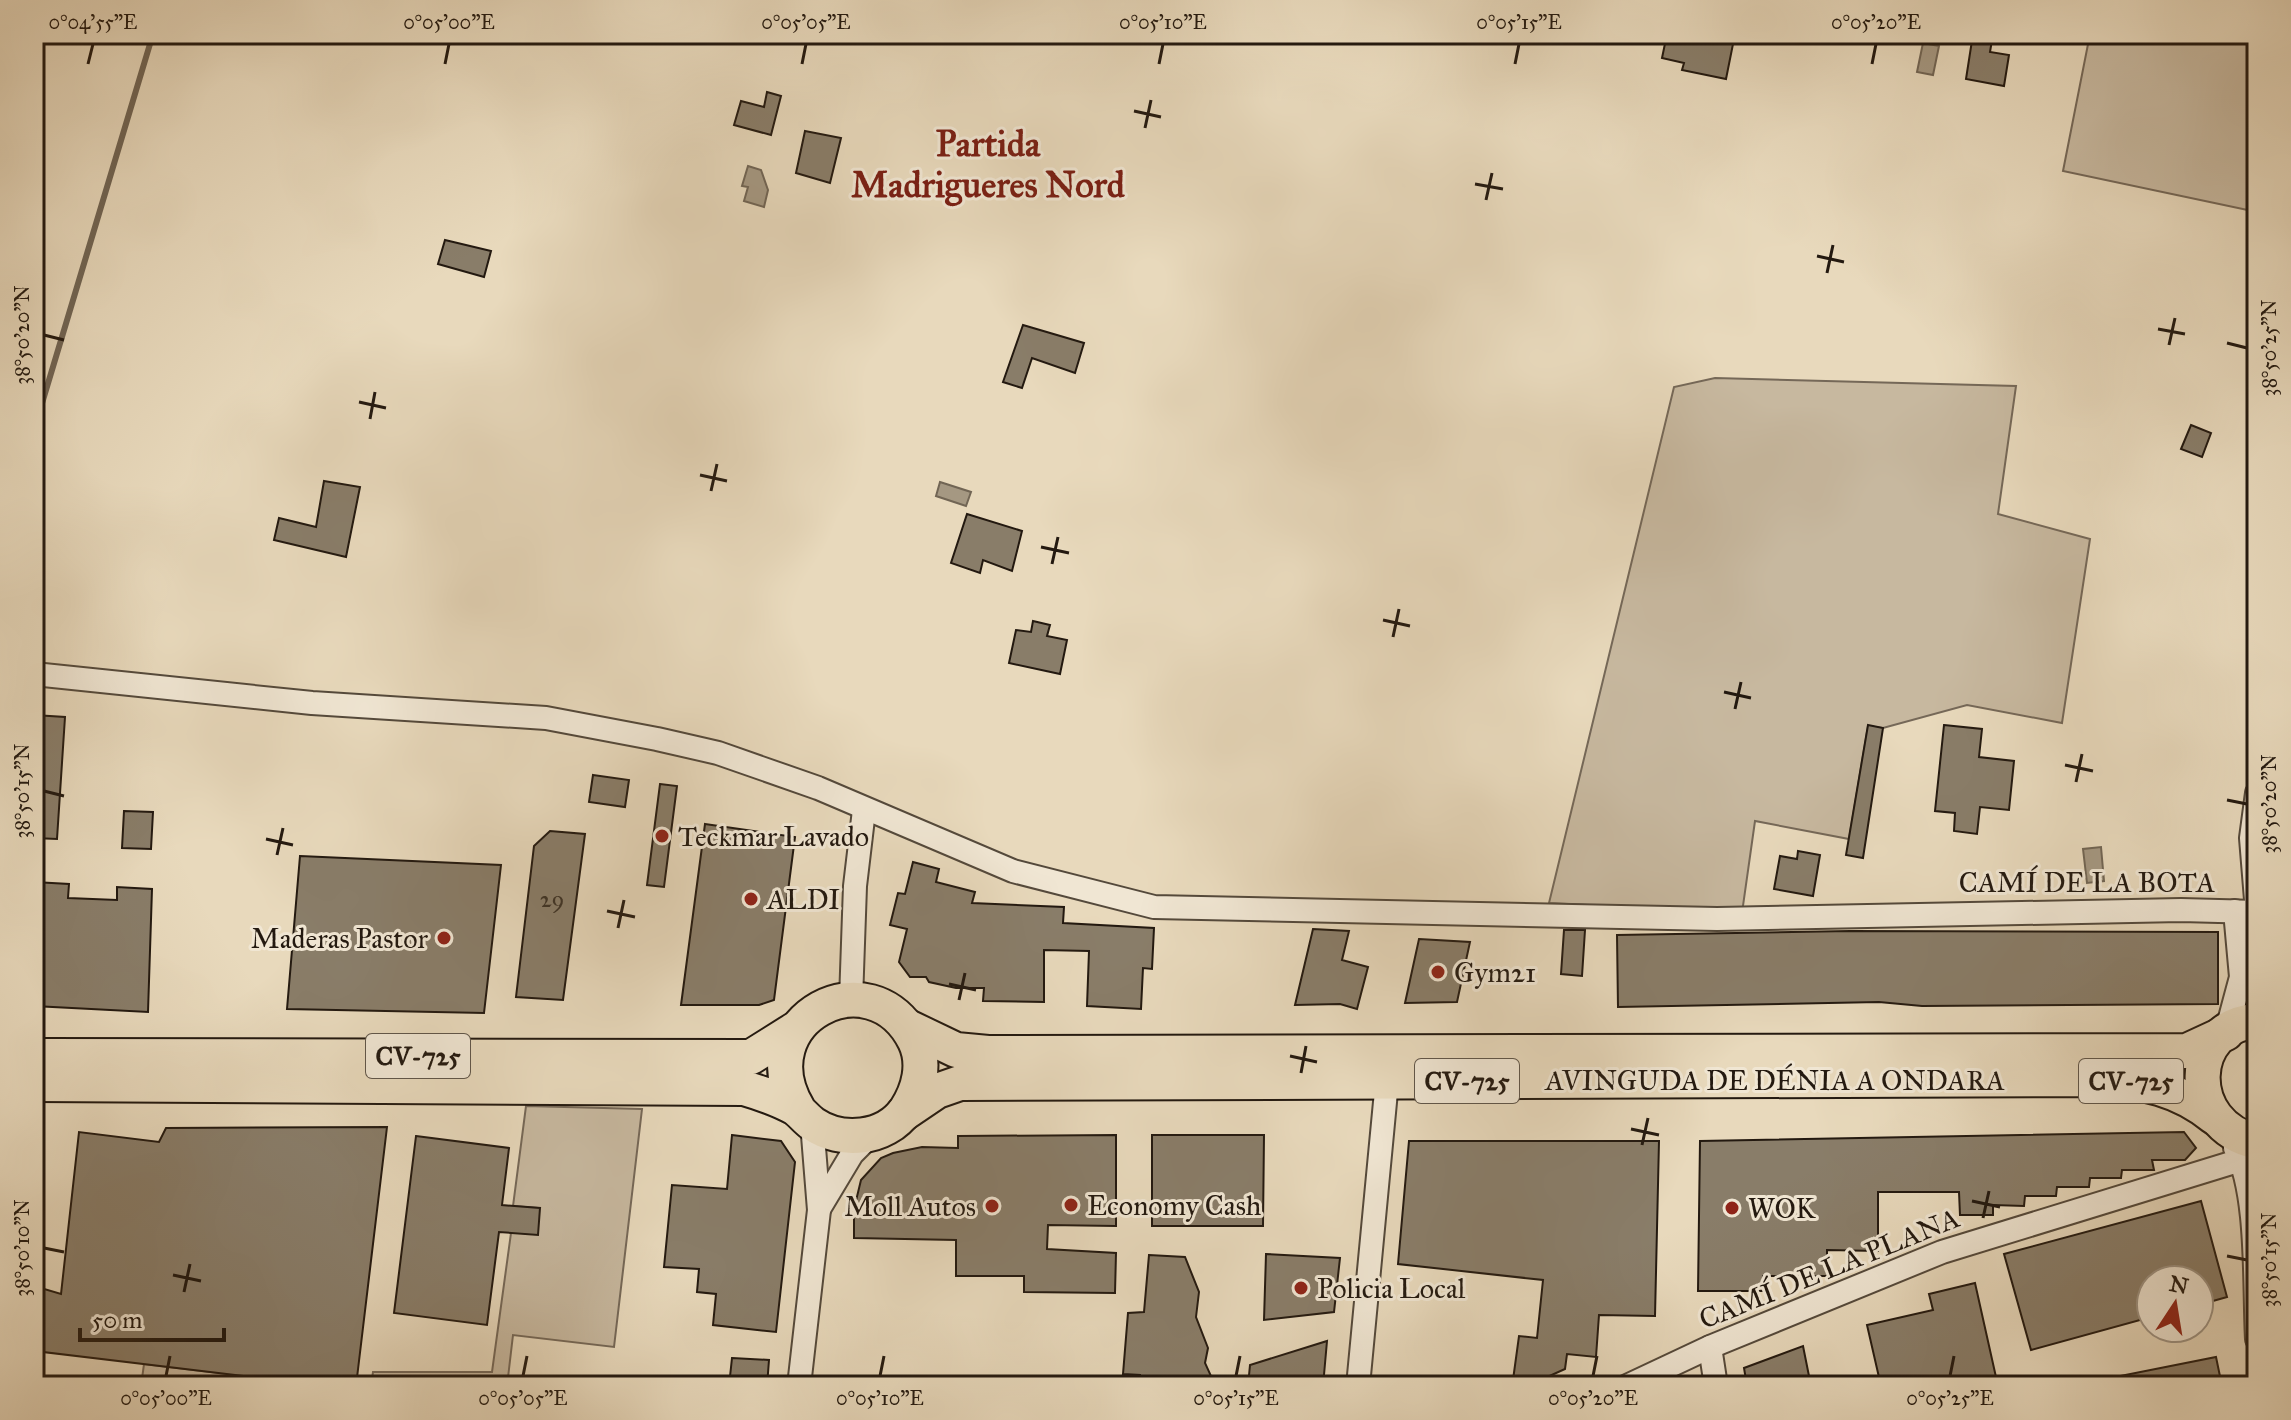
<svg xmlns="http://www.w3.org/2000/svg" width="2291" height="1420" font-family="'IM FELL Great Primer',serif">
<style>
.green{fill:#c7b89f;stroke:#756858;stroke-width:2}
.water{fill:#a59882;stroke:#716554;stroke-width:2}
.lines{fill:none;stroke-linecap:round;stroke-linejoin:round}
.stream{stroke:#716554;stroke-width:6}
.building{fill:#897d69;stroke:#231910;stroke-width:2}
.minor-casing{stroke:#54493b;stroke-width:26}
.primary-casing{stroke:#231910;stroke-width:38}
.minor{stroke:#f0e6d3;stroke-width:22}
.primary{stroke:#e8d9bc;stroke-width:34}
.ticks{fill:none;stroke:#231910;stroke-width:3}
.poi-dot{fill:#8f2418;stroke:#f0e6d3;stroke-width:3}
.labels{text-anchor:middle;stroke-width:6;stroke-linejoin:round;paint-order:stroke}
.number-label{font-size:24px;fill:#3c3226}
.shield{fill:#f0e6d3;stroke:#60564a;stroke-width:2}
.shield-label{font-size:26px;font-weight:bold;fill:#231910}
.poi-label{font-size:28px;fill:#231910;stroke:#f0e6d3;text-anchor:start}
.street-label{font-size:28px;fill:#231910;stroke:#f0e6d3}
.district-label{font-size:36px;font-weight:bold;fill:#7a1f14;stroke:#f0e6d3}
.neatline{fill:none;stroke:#231910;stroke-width:3}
.ticks-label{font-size:20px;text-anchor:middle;fill:#231910}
</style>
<rect width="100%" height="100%" fill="#e8d9bc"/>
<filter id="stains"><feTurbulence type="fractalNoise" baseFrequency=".0025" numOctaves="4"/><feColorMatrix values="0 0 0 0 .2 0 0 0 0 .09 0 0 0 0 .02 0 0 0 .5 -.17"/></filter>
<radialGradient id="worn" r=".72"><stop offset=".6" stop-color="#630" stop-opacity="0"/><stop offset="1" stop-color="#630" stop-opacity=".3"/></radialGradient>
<g class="green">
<path d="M2090 34H2257V212L2063 171Z"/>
<path d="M1715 378 2016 386 1998 514 2090 539 2062 723 1967 705 1883 728 1868 726 1849 839 1755 821 1742 913 1549 903 1674 387Z"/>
<path d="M526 1106 642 1109 614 1347 513 1335 507 1386H371L373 1372H492L511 1233 539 1208 513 1206Z"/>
<path d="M144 1364 327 1386H141Z"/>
</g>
<g class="water">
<path d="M1923 43 1939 46 1933 75 1917 72Z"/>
<path d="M748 166 761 170 768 190 764 207 744 201 748 187 742 186Z"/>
<path d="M940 482 971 492 966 506 936 496Z"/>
<path d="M2101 847 2104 881 2087 883 2083 849Z"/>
</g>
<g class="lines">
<path class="stream" d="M34 430 153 34"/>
</g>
<g class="building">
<path d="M1667 34 1703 38 1704 34H1735L1726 79 1682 70 1684 63 1662 58Z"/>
<path d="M1973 34H1993L1990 52 2009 55 2004 86 1966 79Z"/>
<path d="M767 92 781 96 771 135 734 125 741 101 764 107Z"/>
<path d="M805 131 841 138 830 183 796 173Z"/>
<path d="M445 240 491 251 484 277 438 264Z"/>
<path d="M1023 325 1084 343 1075 373 1032 358 1022 388 1003 382Z"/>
<path d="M2191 425 2211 433 2202 457 2181 449Z"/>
<path d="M324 481 360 487 346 557 274 540 279 518 316 527Z"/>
<path d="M967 514 1022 531 1012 571 983 560 980 573 951 563Z"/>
<path d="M1033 621 1050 625 1047 636 1067 640 1060 674 1009 663 1016 630 1031 632Z"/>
<path d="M34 715 65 717 57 839 34 838Z"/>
<path d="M1868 725 1883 728 1863 858 1846 855Z"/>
<path d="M1944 725 1982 729 1979 757 2014 761 2009 810 1980 807 1977 834 1954 831 1955 813 1935 811Z"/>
<path d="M593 775 629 780 625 807 589 802Z"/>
<path d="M660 784 677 786 664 887 647 885Z"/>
<path d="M124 811 153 812 151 849 122 848Z"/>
<path d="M705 824 795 837 774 1000 759 1005H681Z"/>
<path d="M550 831 585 834 563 1000 516 997 534 846Z"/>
<path d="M1798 851 1820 855 1813 896 1774 889 1780 856 1797 859Z"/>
<path d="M300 856 501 865 484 1013 287 1009Z"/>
<path d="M913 862 939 869 936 882 975 892 972 903 1064 907 1063 923 1154 928 1152 969 1143 968 1141 1009 1087 1006 1089 951 1044 950V1002L983 1001 984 988H956L929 982 926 977H910L899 962 907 929 890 925 898 893 905 894Z"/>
<path d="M34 882 69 884 68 898 117 900V887L152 889 148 1012 34 1006Z"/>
<path d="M1313 929 1349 931 1342 960 1368 967 1357 1009 1340 1004 1295 1005Z"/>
<path d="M1564 930H1585L1582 976 1561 974Z"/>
<path d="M1850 931 2218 932V1004L1922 1006 1879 1002 1618 1007 1617 935Z"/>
<path d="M1419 939 1470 942 1457 1002 1405 1003Z"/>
<path d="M387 1127 356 1386H327L35 1351 41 1288 61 1294 79 1132 159 1142 166 1128Z"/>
<path d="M2184 1132 2196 1148 2185 1160H2152L2154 1170H2122L2121 1178H2090L2089 1187H2057L2056 1196H2025L2024 1206 1993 1205V1215H1960L1959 1192H1878V1251L1827 1250V1276H1763V1291H1698L1700 1141Z"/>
<path d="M732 1135 781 1141 795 1162 776 1332 713 1325 716 1294 697 1292 699 1269 664 1267 672 1185 727 1189Z"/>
<path d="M1116 1135V1226L1048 1225 1047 1249 1116 1253 1115 1293 1024 1292V1276H956V1240L854 1238V1209L861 1180 881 1158 893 1153 922 1147 958 1148V1136Z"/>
<path d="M1152 1135H1264L1263 1226H1152Z"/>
<path d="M416 1136 509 1148 502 1205 540 1208 538 1235 499 1232 487 1325 394 1313Z"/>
<path d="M1409 1141H1659L1655 1316 1599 1315 1596 1357 1567 1354 1565 1369 1534 1383 1513 1380 1519 1336 1537 1338 1543 1280 1398 1264Z"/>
<path d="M2201 1201 2227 1297 2199 1305V1280H2151V1317L2031 1350 2004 1254Z"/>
<path d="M1266 1254 1340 1258 1334 1312 1264 1320Z"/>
<path d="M1149 1255 1185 1257 1199 1292 1196 1317 1208 1348 1205 1363 1211 1376 1209 1386H1140V1375L1123 1374 1128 1313 1144 1312Z"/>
<path d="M1975 1283 1998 1386H1881L1867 1325 1933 1310 1929 1294Z"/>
<path d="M1327 1341 1323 1386H1248L1250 1365Z"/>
<path d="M1803 1346 1811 1386H1747L1744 1368Z"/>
<path d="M2216 1357 2222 1386H2106L2105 1379Z"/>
<path d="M732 1358 769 1360 767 1386H729Z"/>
</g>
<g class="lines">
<g class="minor-casing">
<g id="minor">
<path d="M34 674 312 703 546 718 657 739 718 753 818 788 1013 871 1154 907 1717 919 2181 910 2257 912"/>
<path d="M2257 912 2251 838 2257 793"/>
<path d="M851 1000 855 886 864 810"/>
<path d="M2226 1033 2241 977 2235 911"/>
<path d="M2235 1148C2259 1193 2254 1286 2257 1339"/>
<path d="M819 1209 852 1154 873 1133"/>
<path d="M1710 1347 1716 1386"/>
<path d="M799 1386 819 1210 812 1123"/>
<path d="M1358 1386 1387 1081"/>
<path d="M1627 1386 1710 1347 1942 1252 2241 1160"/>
</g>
</g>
<g class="primary-casing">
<g id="primary">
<path d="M2257 1021C2187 1024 2182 1125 2257 1142"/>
<path d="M908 1027 956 1050 988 1053 2187 1051 2226 1033"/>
<path d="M34 1056 751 1057 794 1030"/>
<path d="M34 1084 744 1088C761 1093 779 1099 795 1108 801 1112 806 1119 813 1124 841 1143 885 1140 906 1110 919 1090 926 1064 915 1041 871 953 745 1020 798 1109"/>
<path d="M903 1114 937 1091 960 1083 2099 1079C2142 1081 2180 1089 2214 1117"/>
</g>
</g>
<use href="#minor" class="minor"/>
<use href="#primary" class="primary"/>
</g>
<path class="ticks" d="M88 64 93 44M445 64 449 44M802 64 806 44M1159 64 1163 44M1515 64 1519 44M1872 64 1876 44M1134 111 1161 117M1145 128 1151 100M1475 184 1503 189M1486 200 1492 173M1817 256 1844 262M1827 273 1833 245M2158 329 2185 334M44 335 64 340M2227 343 2247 348M2169 345 2175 318M359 402 386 408M370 419 375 392M700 475 727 481M711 491 717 464M1041 547 1069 553M1052 564 1058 537M1383 620 1410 626M1393 637 1399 609M1724 692 1751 698M1735 709 1741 682M2065 765 2093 771M2076 782 2082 754M44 791 64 796M2227 800 2247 804M266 839 293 845M277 855 283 828M607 911 635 917M618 928 624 900M949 984 976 990M959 1000 965 973M1290 1056 1317 1062M1301 1073 1306 1046M1631 1129 1659 1135M1642 1145 1648 1118M1972 1201 2000 1207M1983 1218 1989 1191M44 1248 64 1252M2227 1256 2247 1260M173 1275 201 1281M184 1292 190 1264M166 1376 170 1356M523 1376 527 1356M880 1376 884 1356M1236 1376 1240 1356M1593 1376 1597 1356M1950 1376 1954 1356"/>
<g class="poi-dot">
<circle cx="662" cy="836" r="8"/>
<circle cx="751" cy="899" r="8"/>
<circle cx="444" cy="938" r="8"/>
<circle cx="1438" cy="972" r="8"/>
<circle cx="1071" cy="1205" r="8"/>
<circle cx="992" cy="1206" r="8"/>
<circle cx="1732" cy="1208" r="8"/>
<circle cx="1301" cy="1288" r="8"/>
</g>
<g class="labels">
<g class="number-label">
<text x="552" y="907">29</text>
</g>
<g class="shield">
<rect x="366" y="1034" width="104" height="44" rx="6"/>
<rect x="1415" y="1059" width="104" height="44" rx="6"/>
<rect x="2079" y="1059" width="104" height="44" rx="6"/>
</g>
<g class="shield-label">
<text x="418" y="1065">CV-725</text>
<text x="1467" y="1090">CV-725</text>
<text x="2131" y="1090">CV-725</text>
</g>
<g class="poi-label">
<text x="678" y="846">Teckmar Lavado</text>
<text x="767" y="909">ALDI</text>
<text x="428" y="948" text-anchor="end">Maderas Pastor</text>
<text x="1454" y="982">Gym21</text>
<text x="1087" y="1215">Economy Cash</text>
<text x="976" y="1216" text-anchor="end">Moll Autos</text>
<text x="1748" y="1218">WOK</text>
<text x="1317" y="1298">Policia Local</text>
</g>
<g class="street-label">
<text x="2087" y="892">CAMÍ DE LA BOTA</text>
<text x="1775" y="1090">AVINGUDA DE DÉNIA A ONDARA</text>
<text transform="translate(1829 1268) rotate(-22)" y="10">CAMÍ DE LA PLANA</text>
</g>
<g class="district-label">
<text x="988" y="156">Partida<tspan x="988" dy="41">Madrigueres Nord</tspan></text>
</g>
</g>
<rect width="2291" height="1420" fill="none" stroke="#e8d9bc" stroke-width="88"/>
<g transform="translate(2175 1304) rotate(12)"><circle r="38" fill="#f0e6d3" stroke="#9e9485" stroke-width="2"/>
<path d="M0-6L14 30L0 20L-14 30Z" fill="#8f2418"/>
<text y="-12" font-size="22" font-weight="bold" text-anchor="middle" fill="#231910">N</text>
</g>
<path d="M80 1328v12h144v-12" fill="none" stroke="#231910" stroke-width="4"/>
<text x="92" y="1328" font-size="24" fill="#231910" stroke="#f0e6d3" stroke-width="6" paint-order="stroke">50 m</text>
<rect x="44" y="44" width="2203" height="1332" class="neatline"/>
<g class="ticks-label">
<text x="93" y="29">0°04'55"E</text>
<text x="449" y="29">0°05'00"E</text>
<text x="806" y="29">0°05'05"E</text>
<text x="1163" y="29">0°05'10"E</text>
<text x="1519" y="29">0°05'15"E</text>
<text x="1876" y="29">0°05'20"E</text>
<text transform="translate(22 335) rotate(-90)" y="7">38°50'20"N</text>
<text transform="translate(2269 348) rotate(-90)" y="7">38°50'25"N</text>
<text transform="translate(22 791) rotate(-90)" y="7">38°50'15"N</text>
<text transform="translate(2269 804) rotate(-90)" y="7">38°50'20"N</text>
<text transform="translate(22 1248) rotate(-90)" y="7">38°50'10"N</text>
<text transform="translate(2269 1260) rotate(-90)" y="7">38°50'15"N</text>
<text x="166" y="1405">0°05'00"E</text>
<text x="523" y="1405">0°05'05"E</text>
<text x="880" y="1405">0°05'10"E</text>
<text x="1236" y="1405">0°05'15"E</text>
<text x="1593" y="1405">0°05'20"E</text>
<text x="1950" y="1405">0°05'25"E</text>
</g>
<rect width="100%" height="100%" filter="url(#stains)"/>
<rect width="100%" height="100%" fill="url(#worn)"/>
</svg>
